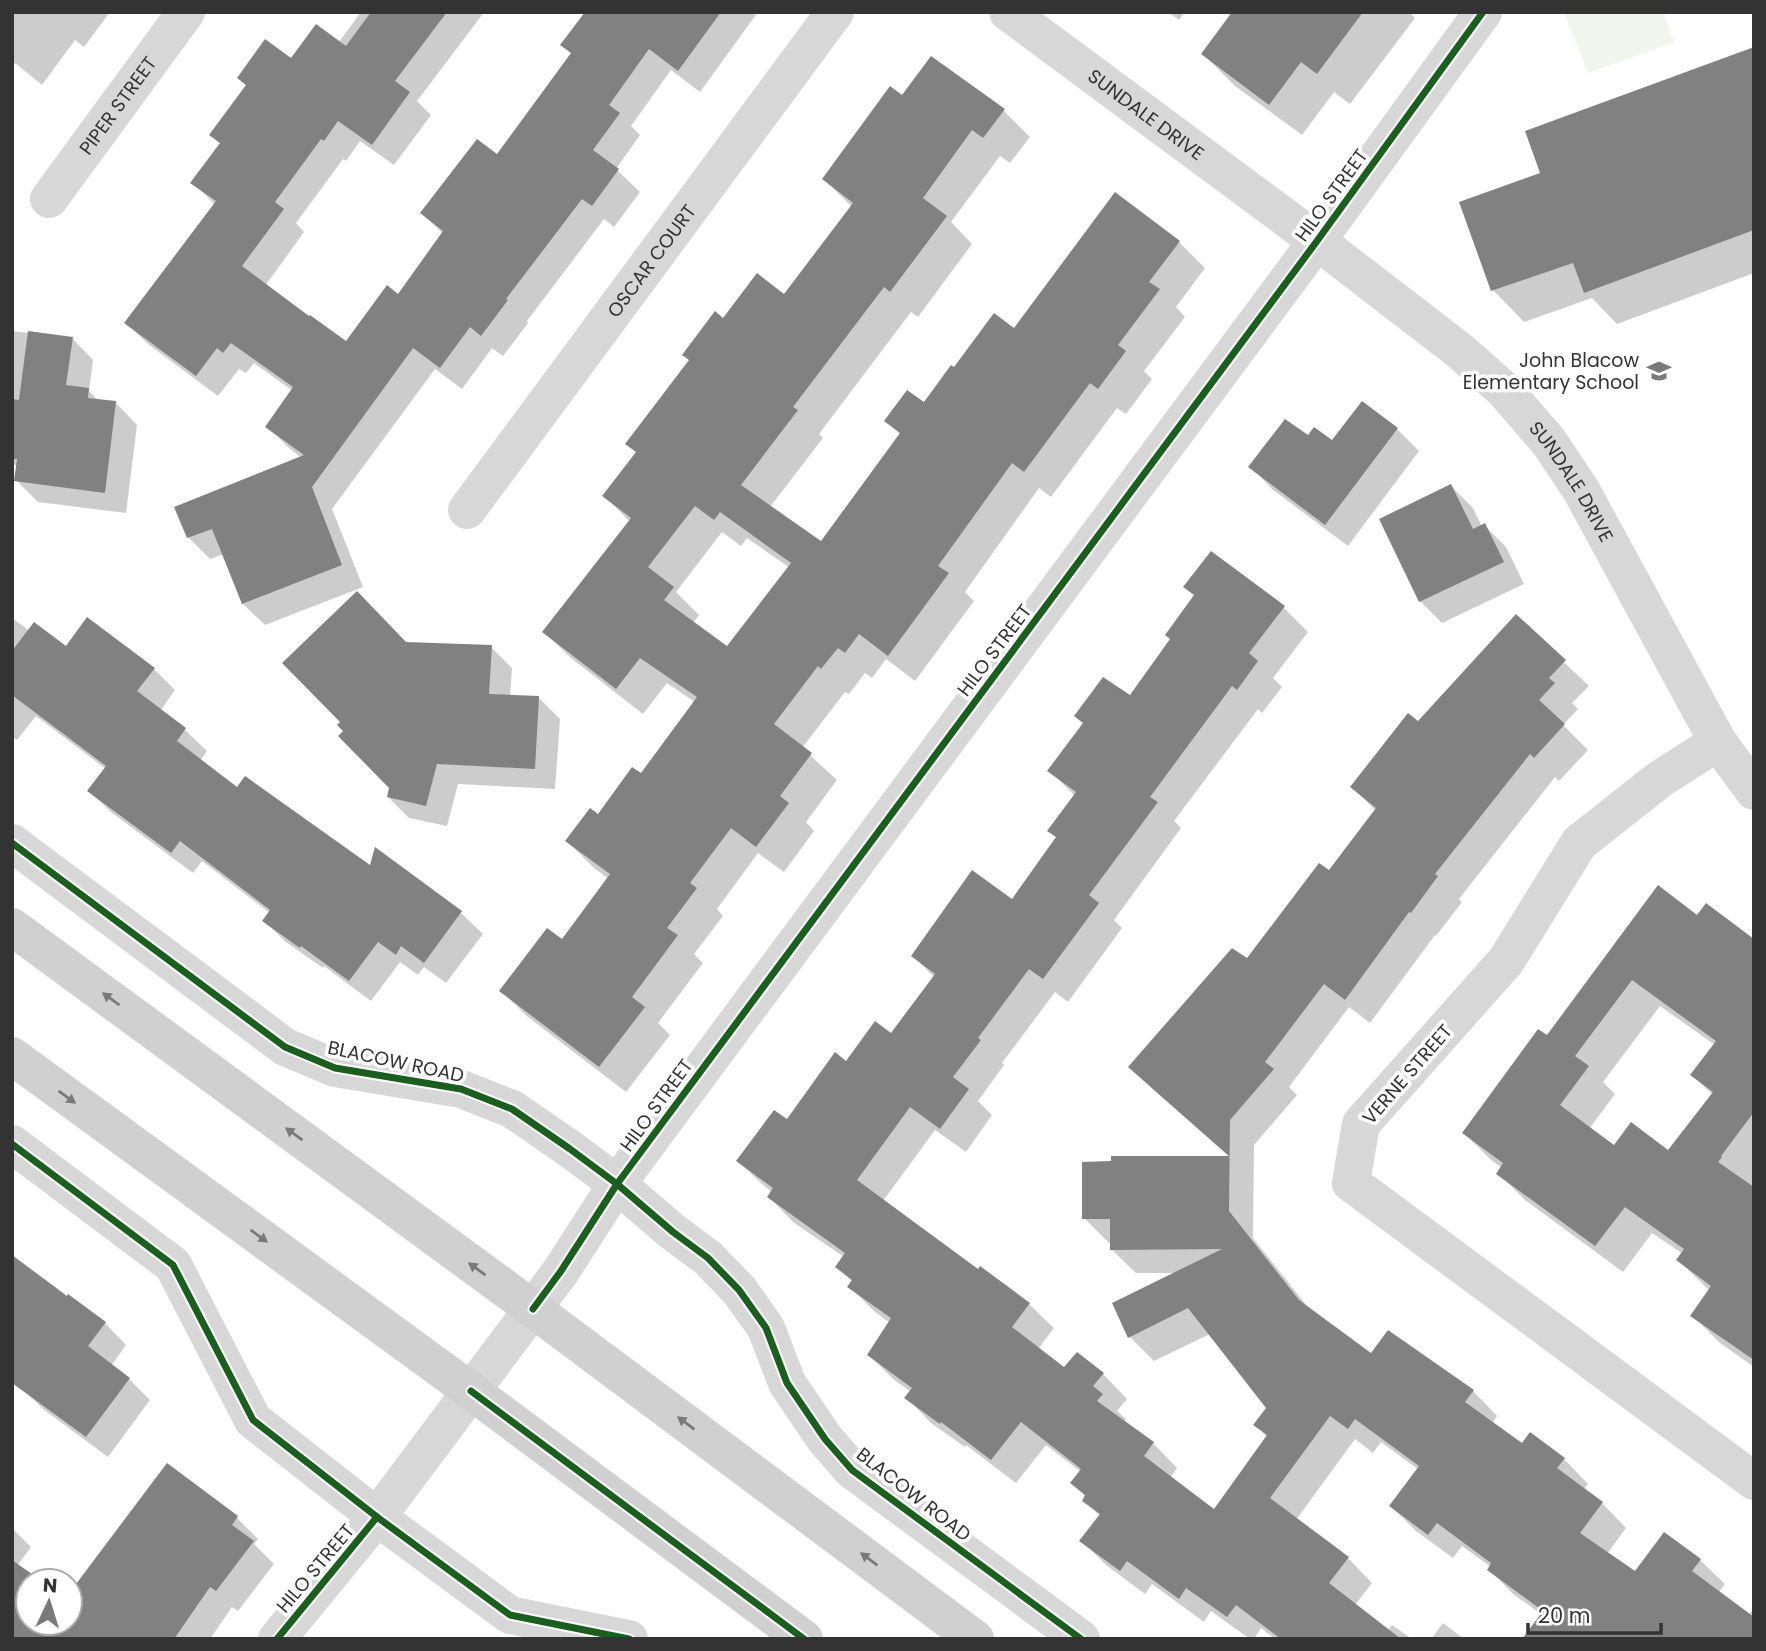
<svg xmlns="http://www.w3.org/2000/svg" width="1766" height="1651" font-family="Poppins,sans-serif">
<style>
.green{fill:#f1f5ed}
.shadow{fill:#0003;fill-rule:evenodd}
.building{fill:#818181;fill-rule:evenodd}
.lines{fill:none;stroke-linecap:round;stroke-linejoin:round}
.street{stroke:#d7d7d7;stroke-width:38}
.secondary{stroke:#d0d0d0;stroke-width:38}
.cycleway-casing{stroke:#fff;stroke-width:11}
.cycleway{stroke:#1b5e20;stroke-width:7}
.oneway{fill:#7a7a7a}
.labels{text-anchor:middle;stroke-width:7;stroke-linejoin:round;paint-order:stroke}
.street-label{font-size:19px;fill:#333;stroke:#fff}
.poi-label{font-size:19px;fill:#333;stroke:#fff;text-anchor:end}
</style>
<rect width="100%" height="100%" fill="#fff"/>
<path class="green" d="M1564 12H1664L1674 42 1588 73Z"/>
<g class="shadow">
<path d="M12 12H110L84 47 75 40 42 85 15 63 12 67Z"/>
<path d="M361 12H479L482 15 417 101 431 115 394 165 360 141 346 161 343 159 296 223 304 232 265 286 347 344 398 296 443 234 422 213 498 156 572 54 562 45 587 12H758L700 92 671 70 631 126 640 135 616 169 640 192 614 227 604 219 527 321 528 323 503 356 492 348 462 389 435 369 332 509 363 587 265 625 243 604 224 554 210 559 188 537 302 458 289 448 267 426 293 391 254 363 246 373 239 369 218 396 148 344 126 323 215 205 193 182 221 144 211 135 292 60 339 42Z"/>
<path d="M1168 12H1185L1179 20Z"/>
<path d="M1235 12H1409L1415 18 1350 104 1334 92 1302 135 1235 86 1203 54Z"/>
<path d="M1754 49V273L1617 324 1592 298 1524 322 1493 290 1542 174Z"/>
<path d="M903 98 1003 110 1030 137 1010 163 1000 156 951 222 972 244 918 317 911 312 819 434 823 438 770 507 822 543 901 435 886 421 925 405 955 370 1014 330 1179 242 1205 268 1176 307 1185 317 1144 371 1152 379 1126 414 1117 408 1051 497 1039 488 965 592 974 601 915 681 886 659 872 678 865 673 849 694 845 692 802 748 837 780 806 822 814 831 784 872 758 853 717 909 723 916 694 954 703 963 658 1023 670 1035 626 1092 528 1017 501 991 562 941 609 879 594 868 567 841 599 817 642 776 696 703 667 683 643 714 571 658 544 632 630 522 605 496 637 453 627 443 724 320 785 296 852 207 824 179ZM722 532 741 546 747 538 790 568 727 648 693 623 699 615 676 592Z"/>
<path d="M12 331 72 338 93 360 89 391 99 401 116 403 137 425 126 513 38 502 16 480 18 466 12 464Z"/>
<path d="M1397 429 1419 451 1348 546 1272 489 1251 467 1308 437 1332 442Z"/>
<path d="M1451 486 1473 508 1482 527 1484 525 1506 547 1524 584 1442 623 1420 601Z"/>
<path d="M1284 608 1308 632 1273 678 1282 687 1262 713 1258 709 1174 821 1181 828 1114 920 1122 928 1068 1002 1055 992 1002 1063 1004 1065 978 1101 992 1115 966 1152 935 1130 883 1201 979 1271 1029 1304 1054 1328 1038 1349 1065 1370 1077 1354 1103 1374 1127 1399 1117 1411 1126 1419 1124 1422 1153 1443 1177 1468 1170 1478 1215 1511 1267 1437 1256 1425 1268 1408 1210 1334 1154 1361 1130 1337 1177 1273H1136L1111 1249V1243H1109L1084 1218 1113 1163V1158H1231L1155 1091 1131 1067 1247 961 1329 872 1376 811 1352 787 1418 723 1516 617 1589 686 1572 703 1578 709 1563 725 1588 750 1559 781 1555 777 1459 899 1462 902 1436 936 1435 935 1370 1023 1349 1007 1289 1087 1297 1095 1254 1145 1253 1238 1311 1311 1372 1356 1473 1391 1497 1416 1492 1423 1522 1446 1564 1459 1588 1484 1583 1490 1602 1503 1626 1528 1607 1554 1636 1574 1700 1560 1725 1584 1719 1592 1749 1615 1754 1608V1639L1541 1614 1513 1594 1489 1569 1491 1567 1462 1546 1453 1558 1416 1531 1391 1506 1419 1470 1381 1442 1373 1453 1355 1439 1296 1520 1348 1558 1372 1583 1355 1605 1388 1631 1392 1625 1412 1639H1275L1261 1628 1254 1639H1250L1211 1611 1204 1622 1152 1584 1145 1594 1106 1565 1082 1541 1100 1516 1084 1500 1086 1497 1073 1483 1081 1472 1046 1445 1016 1483 966 1445 965 1447 931 1423 907 1398 911 1392 893 1379 869 1355 890 1323 874 1311 850 1287 853 1282 837 1267 844 1257 793 1222 769 1197 772 1192 763 1185 738 1161 787 1121 846 1063 891 1035 934 977 913 956 1012 902 1057 838 1049 830 1075 796 1050 771 1130 698Z"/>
<path d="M12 618 30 631 67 648 154 669 175 690 160 711 185 730 207 751 200 761 238 789 372 868 376 850 461 913 483 934 446 983 424 967 418 975 400 962 371 1001 324 966 323 968 286 942 264 921 270 913 202 861 193 873 111 812 89 791 106 769 36 716 17 740 12 737Z"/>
<path d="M406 643 491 647 512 668 510 697 539 698 560 719 555 789 458 784 447 826 409 818 388 797Z"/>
<path d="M1698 917 1754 941V1367L1720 1343 1693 1316 1710 1291 1678 1260 1683 1254 1652 1233 1623 1272 1525 1200 1498 1173 1502 1168 1491 1160 1464 1133 1547 1038ZM1660 1006 1715 1045 1692 1075 1713 1095 1669 1152 1614 1148 1589 1129 1615 1094 1603 1082Z"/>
<path d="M105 1323 126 1345 111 1366 129 1379 150 1400 108 1457 43 1409 21 1387Z"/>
<path d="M167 1466 237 1518 258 1539 254 1544 274 1564 238 1611 232 1607 210 1639H12V1528L31 1547 17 1566 39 1581H28V1623H70V1595Z"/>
<path d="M1443 1623 1464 1639H1431Z"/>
</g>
<g class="building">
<path d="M371 12H447L395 81 410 92 372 145 338 121 324 141 321 139 275 202 284 209 242 266 309 316 310 315 346 341 387 285 398 294 443 231 420 213 477 139 497 154 571 53 560 45 585 12H721L678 71 649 49 609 105 620 113 593 150 619 169 592 206 582 199 506 299 508 300 481 336 470 327 440 368 413 348 312 487 342 565 242 604 212 529 187 538 174 507 304 455 265 427 293 387 231 343 223 353 217 348 196 376 124 323 216 201 190 183 220 143 209 135 246 85 237 78 265 39 291 58 316 24 346 46Z"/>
<path d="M1232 12H1363L1317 74 1301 62 1269 105 1201 54Z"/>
<path d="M1754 47V230L1584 293 1573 263 1491 291 1459 202 1540 173 1525 131Z"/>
<path d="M931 56 1005 109 983 138 972 130 923 198 947 216 890 292 884 287 793 407 798 410 741 485 821 541 900 433 884 421 907 390 924 402 951 365 954 367 994 313 1014 328 1115 192 1180 241 1149 282 1160 289 1118 345 1126 351 1098 389 1090 383 1024 472 1012 463 938 566 949 573 888 656 859 634 845 653 838 648 821 669 818 666 774 724 812 753 780 796 789 803 756 847 731 828 690 883 697 888 667 928 678 935 632 997 645 1007 599 1067 499 991 547 928 562 939 610 874 565 841 590 808 598 814 632 767 641 773 697 697 640 658 616 689 542 632 631 518 602 496 636 452 625 444 689 360 682 355 715 311 723 318 757 273 784 294 853 203 822 179 890 86 902 95ZM695 506 714 520 720 512 791 563 727 646 664 600 674 587 648 567Z"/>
<path d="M28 331 73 337 66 385 89 388 88 398 116 401 105 493 14 481 17 459H12V399L19 400Z"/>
<path d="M1362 401 1398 428 1325 525 1248 467 1285 419 1308 435 1314 427 1332 440Z"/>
<path d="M1451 484 1473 529 1485 523 1504 562 1419 602 1379 519Z"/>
<path d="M1211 551 1285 606 1249 653 1258 661 1237 690 1232 686 1150 797 1158 802 1089 895 1099 903 1043 979 1029 969 978 1038 981 1040 953 1077 969 1089 940 1129 910 1107 857 1180 978 1269 980 1266 1030 1303 1012 1327 1064 1367 1077 1352 1104 1373 1093 1386 1103 1394 1097 1401 1154 1442 1144 1456 1214 1509 1267 1435 1253 1425 1266 1408 1188 1308 1128 1338 1112 1303 1222 1249 1110 1250V1219H1082V1162L1111 1161V1156H1229L1128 1067 1232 948 1247 958 1319 863 1329 870 1376 808 1350 787 1408 713 1418 721 1516 614 1566 660 1549 678 1555 683 1539 700 1565 724 1534 758 1530 754 1435 874 1438 876 1411 913 1409 912 1345 1000 1324 984 1265 1062 1274 1069 1230 1120 1229 1211 1299 1300 1371 1353 1388 1330 1474 1390 1465 1402 1522 1443 1530 1432 1565 1458 1557 1468 1603 1502 1580 1533 1635 1571 1664 1532 1701 1559 1692 1571 1754 1617V1639H1522L1543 1611 1487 1570 1491 1563 1437 1523 1428 1535 1389 1506 1419 1466 1355 1419 1348 1429 1330 1416 1270 1498 1349 1557 1329 1583 1401 1639H1281L1236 1605 1227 1617 1186 1588 1179 1599 1127 1561 1120 1571 1079 1541 1100 1514 1082 1501 1085 1495 1070 1483 1081 1469 1021 1422 991 1460 941 1422 940 1424 904 1398 912 1388 867 1355 891 1318 847 1287 852 1280 835 1267 845 1253 767 1197 773 1188 736 1161 774 1110 787 1119 835 1052 846 1061 875 1021 891 1033 935 974 911 956 972 870 1012 899 1056 837 1047 831 1076 792 1047 771 1083 723 1074 716 1103 677 1130 695 1170 639 1165 635 1194 595 1183 587Z"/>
<path d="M357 591 406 642 492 645 489 694 539 696 535 769 437 764 426 806 387 797 389 788 338 736 343 731 337 725 340 722 282 663Z"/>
<path d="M87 617 155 668 137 691 186 728 177 741 237 787 245 776 370 865 375 847 462 911 424 963 401 946 396 955 378 942 349 981 301 946 300 948 262 921 270 910 180 841 171 853 87 791 106 766 12 695V651L34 622 66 646Z"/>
<path d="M1658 885 1697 915 1706 903 1754 939V1112L1721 1156 1722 1157 1718 1162 1754 1187V1360L1690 1316 1711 1286 1676 1260 1684 1249 1625 1207 1595 1246 1496 1174 1503 1163 1462 1133 1538 1029 1547 1035ZM1632 980 1716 1041 1690 1075 1713 1092 1668 1150 1631 1122 1614 1145 1560 1105 1589 1066 1575 1056Z"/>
<path d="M12 1255 67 1296 68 1294 106 1322 88 1346 130 1378 86 1437 12 1383Z"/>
<path d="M167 1463 238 1516 232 1525 254 1541 216 1591 210 1587 174 1639H12V1560L42 1581H28V1623H70V1592Z"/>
</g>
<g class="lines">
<g class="street">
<path id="s1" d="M1008 12 1317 241 1460 351 1504 390 1549 442 1581 490 1718 742 1754 791"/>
<path id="s2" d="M49 199 186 12"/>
<path id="s3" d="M467 510 835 12"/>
<path d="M1718 742 1660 779 1579 843 1506 961 1361 1124 1351 1183 1754 1481"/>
<path d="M12 843 285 1047 335 1068 461 1089 512 1109 570 1149 617 1184 673 1232 708 1258 739 1290 766 1328 787 1383 825 1439 852 1470 1081 1639"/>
<path d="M12 1144 173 1265 253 1420 377 1517 510 1615 629 1639"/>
<path d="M277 1639 377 1517 561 1271 617 1184 1317 241 1483 12"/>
</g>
<g class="secondary">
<path d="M12 927 533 1309 975 1639"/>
<path d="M12 1056 471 1391 804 1639"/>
</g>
<g class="cycleway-casing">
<g id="cycleway">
<path d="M12 843 285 1047 335 1068 461 1089 512 1109 570 1149 617 1184 673 1232 708 1258 739 1290 766 1328 787 1383 825 1439 852 1470 1081 1639"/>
<path d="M12 1144 173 1265 253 1420 377 1517 510 1615 629 1639"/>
<path d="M533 1309 561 1271 617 1184 1317 241 1483 12"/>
<path d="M471 1391 804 1639"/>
<path d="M277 1639 377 1517"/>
</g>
</g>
<use href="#cycleway" class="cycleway"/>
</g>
<defs><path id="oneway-solid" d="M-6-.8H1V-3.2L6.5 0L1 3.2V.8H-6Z" transform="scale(1.75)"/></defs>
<g class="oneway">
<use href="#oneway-solid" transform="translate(111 999) rotate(-144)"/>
<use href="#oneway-solid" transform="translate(67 1097) rotate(36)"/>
<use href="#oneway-solid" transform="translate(294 1134) rotate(-144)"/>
<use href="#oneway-solid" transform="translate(259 1236) rotate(36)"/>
<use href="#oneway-solid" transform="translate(477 1269) rotate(-144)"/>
<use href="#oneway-solid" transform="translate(686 1423) rotate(-143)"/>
<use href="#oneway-solid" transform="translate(869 1559) rotate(-143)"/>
</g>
<defs>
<g id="school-bare" transform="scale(1.89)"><path d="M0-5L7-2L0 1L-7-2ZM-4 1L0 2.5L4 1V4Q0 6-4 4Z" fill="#7a7a7a" stroke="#fff" stroke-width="2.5" paint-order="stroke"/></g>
</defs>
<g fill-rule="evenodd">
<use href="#school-bare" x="1659" y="371"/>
</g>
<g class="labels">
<g class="street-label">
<text dy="7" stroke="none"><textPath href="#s2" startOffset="116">PIPER STREET</textPath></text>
<text dy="7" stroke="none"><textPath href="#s1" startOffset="172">SUNDALE DRIVE</textPath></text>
<text transform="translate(1331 195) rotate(-54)" y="7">HILO STREET</text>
<text dy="7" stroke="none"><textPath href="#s3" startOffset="310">OSCAR COURT</textPath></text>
<text dy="7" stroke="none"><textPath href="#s1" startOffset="738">SUNDALE DRIVE</textPath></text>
<text transform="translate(994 650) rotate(-53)" y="7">HILO STREET</text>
<text transform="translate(396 1061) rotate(12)" y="7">BLACOW ROAD</text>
<text transform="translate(1407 1074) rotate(-49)" y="7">VERNE STREET</text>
<text transform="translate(656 1105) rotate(-54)" y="7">HILO STREET</text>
<text transform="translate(914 1494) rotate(38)" y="7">BLACOW ROAD</text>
<text transform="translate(315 1568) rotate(-50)" y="7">HILO STREET</text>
</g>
<g class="poi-label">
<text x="1639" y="367">John Blacow<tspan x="1639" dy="22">Elementary School</tspan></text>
</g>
</g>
<rect width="1766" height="1651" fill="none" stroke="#333333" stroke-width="28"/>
<g transform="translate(49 1602) rotate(4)"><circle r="33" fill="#ffffff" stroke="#adadad" stroke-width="2"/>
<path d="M0-5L12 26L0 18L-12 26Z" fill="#7a7a7a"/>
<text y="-10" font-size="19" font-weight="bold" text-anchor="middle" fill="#333333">N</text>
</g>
<path d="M1528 1623v10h133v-10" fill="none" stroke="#333333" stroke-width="3.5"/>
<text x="1538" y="1623" font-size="21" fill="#333333" stroke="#ffffff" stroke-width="5" paint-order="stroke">20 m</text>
</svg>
